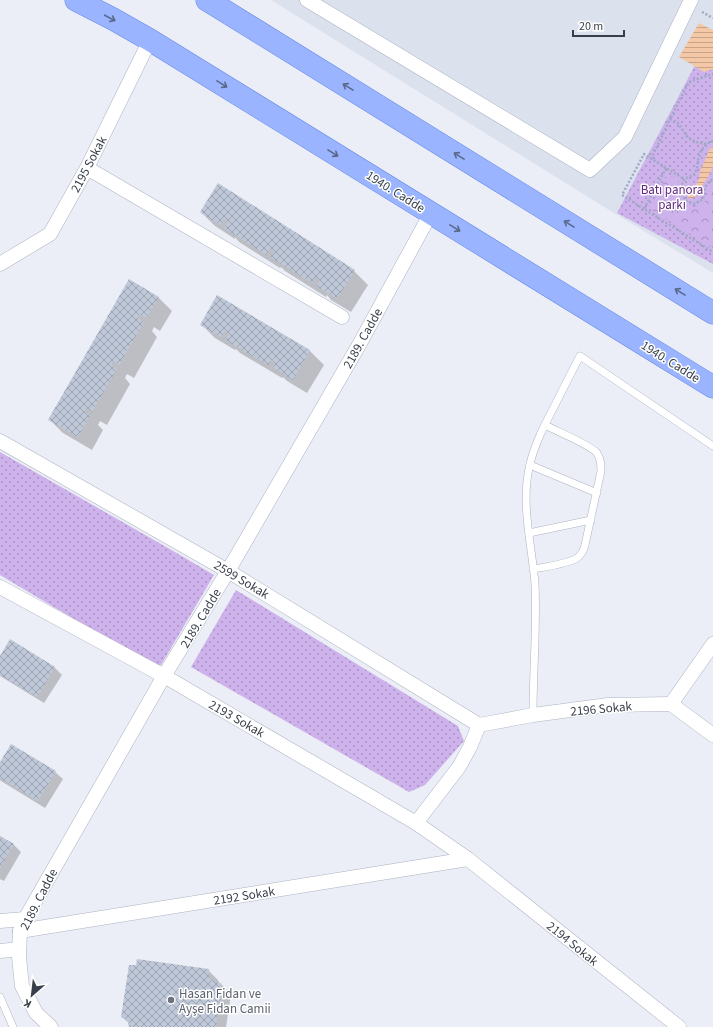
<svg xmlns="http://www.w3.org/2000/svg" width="713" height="1027" font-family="'Source Sans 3',sans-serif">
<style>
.residential{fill:#dce1ee}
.green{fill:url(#green-dots)}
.forest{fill:url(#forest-crowns)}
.water{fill:url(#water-rules)}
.shadow{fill:#0003}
.building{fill:url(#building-cross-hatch)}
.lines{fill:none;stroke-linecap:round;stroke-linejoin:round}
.lane-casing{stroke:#acb3c2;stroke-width:8}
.street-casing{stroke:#acb3c2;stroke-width:15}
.primary-casing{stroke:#6689e9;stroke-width:23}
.path{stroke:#9daac4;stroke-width:2.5;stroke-dasharray:2 2;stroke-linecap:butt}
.lane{stroke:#fff;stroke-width:7}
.street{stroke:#fff;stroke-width:14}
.primary{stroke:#9ab4ff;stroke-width:22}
.oneway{stroke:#5a6889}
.worship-dot{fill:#6b7280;stroke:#fff;stroke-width:1.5}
.labels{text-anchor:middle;stroke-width:3;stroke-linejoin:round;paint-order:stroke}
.street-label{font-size:13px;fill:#383f4a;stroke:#fff}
.park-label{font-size:13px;fill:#612880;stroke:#fff}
.worship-label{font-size:13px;fill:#5b616d;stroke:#fff;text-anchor:start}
</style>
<defs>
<pattern id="green-dots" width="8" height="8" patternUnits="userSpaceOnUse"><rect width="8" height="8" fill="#cdb2eb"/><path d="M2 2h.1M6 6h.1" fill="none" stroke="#a792c0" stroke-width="1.8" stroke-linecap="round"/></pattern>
<pattern id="forest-crowns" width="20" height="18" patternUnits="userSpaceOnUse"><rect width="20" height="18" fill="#cdb2eb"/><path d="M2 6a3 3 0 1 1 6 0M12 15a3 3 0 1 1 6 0" fill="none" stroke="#a792c0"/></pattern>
<pattern id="water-rules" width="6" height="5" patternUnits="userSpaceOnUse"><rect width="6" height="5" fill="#f4c8a6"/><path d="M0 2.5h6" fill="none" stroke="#c7a489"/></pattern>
<pattern id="building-cross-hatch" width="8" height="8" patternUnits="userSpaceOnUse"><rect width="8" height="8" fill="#bfc8d8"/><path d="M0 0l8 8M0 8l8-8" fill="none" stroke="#9ca4b1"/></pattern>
</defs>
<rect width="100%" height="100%" fill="#ebeef6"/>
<path class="residential" d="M271 0H713V273L601 205Z"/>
<g class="green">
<path d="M713 31V264L617 213Z"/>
<path d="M0 452 168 548 214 575 161 665H154L146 662 0 575Z"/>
<path d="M236 590 458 726 464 741 425 785 409 792 191 667Z"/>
</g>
<path class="forest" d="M668 174 679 180C675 193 677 196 685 207 697 209 701 206 709 197V187L713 185V248L650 209Z"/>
<g class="water">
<path d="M699 23 713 30V69L704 72 679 57Z"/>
<path d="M713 146C713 152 713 160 713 166 710 177 700 187 695 197L690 199 685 193 687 187 695 186 699 179 700 172 709 150Z"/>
</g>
<g class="shadow">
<path d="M218 184 354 271 368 285 351 312 331 300 327 295 326 297 285 271 281 267 280 268 239 242 235 237V239L215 226 201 212Z"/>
<path d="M129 281 158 297 172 311 160 331 154 327 152 331 157 337 134 378 127 374 125 378 130 384 107 425 100 421 98 425 103 430 92 450 63 433 49 419Z"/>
<path d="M218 296 310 351 324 365 307 393 287 381 283 377 282 378 240 353 236 349 235 350 215 338 201 324Z"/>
<path d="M0 658 54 667 62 675 44 703 0 676Z"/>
<path d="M0 764 55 772 63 779 45 808 1 781 0 780Z"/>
<path d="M0 837 14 845 21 852 4 881 0 879Z"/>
<path d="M208 970 218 980 219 983 221 984 231 994 226 1027H131L130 1024 122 1017Z"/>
</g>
<g class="building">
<path d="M218 183 355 270 337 299 316 286 320 280 316 277 312 283 270 257 274 251 270 248 266 255 224 228 228 222 224 219 220 225 200 212Z"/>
<path d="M129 279 159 297 146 318 140 314 138 318 144 322 119 365 113 361 111 365 117 369 92 412 86 408 84 412 90 415 78 437 48 420Z"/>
<path d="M217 295 310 350 293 380 272 367 275 361 272 359 268 365 225 340 229 333 225 331 221 337 200 325Z"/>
<path d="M10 639 55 667 37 697 0 675V656Z"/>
<path d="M11 744 56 771 38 801 0 778V762Z"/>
<path d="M0 836 14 844 0 868Z"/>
<path d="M137 959 209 969 210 980 221 983 216 1027H129L128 1021 121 1017 129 965H136Z"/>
</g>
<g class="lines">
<g class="lane-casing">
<g id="lane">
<path d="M530 465 597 493"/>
<path d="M529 533 591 520"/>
<path d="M533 569C544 567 568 564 577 558 582 554 584 550 585 545L601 471C601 465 601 459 597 453 591 445 556 431 545 425"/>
<path d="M533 715C533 671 537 628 535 584 532 545 520 503 530 464 535 443 545 424 555 405 563 389 571 373 580 356L713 446"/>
<path d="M0 997 13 1027"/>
</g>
</g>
<g class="street-casing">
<g id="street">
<path d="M307 0 590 170 625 137 691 0"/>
<path d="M87 168 342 317"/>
<path d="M0 264 50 234 87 168 150 40"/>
<path d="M0 441 228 571 479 725"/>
<path d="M0 587 164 676 416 823 468 859 679 1027"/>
<path d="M671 704 713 644"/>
<path d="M479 725 533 715 608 705 671 704 713 735"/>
<path d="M416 823 459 767 470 747 479 725"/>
<path d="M0 921 25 919"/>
<path d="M20 931 468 859"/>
<path d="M0 951 19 949"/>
<path d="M51 1027 36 1013 22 986 19 957 20 931 25 919 164 676 228 571 359 345 431 213"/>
</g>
</g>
<g class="primary-casing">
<g id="primary">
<path d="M76 0 113 19 150 40 713 387"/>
<path d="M207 0 713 313"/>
</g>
</g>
<g class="path">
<path d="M702 12 713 18"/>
<path d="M713 141 706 144 701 151 698 160 697 168 694 175 684 179 680 191 686 201 695 204 703 199C704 190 705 184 713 179"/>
<path d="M706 144 696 142 688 138 678 123 670 119 689 82 703 77 713 74"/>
<path d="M651 159 670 119"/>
<path d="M666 168 644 209 713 252"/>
<path d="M644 209 622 195 644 154 684 179"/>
</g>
<use href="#lane" class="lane"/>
<use href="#street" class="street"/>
<use href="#primary" class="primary"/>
</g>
<defs><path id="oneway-shaft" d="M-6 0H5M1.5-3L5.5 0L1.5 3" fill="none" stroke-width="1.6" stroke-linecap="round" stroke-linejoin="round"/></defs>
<g class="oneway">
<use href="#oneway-shaft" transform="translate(110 18) rotate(28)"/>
<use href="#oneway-shaft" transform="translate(222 84) rotate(32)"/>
<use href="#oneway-shaft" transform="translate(348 87) rotate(-148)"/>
<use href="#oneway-shaft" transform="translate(333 153) rotate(32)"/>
<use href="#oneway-shaft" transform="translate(459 156) rotate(-148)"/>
<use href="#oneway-shaft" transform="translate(569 224) rotate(-148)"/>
<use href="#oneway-shaft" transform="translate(455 228) rotate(32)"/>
<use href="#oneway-shaft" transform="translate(680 292) rotate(-148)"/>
</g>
<circle class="worship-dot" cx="171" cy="1000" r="4"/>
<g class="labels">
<g class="street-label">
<text transform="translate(88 164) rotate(-62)" y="5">2195 Sokak</text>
<text transform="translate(396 191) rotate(32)" y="5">1940. Cadde</text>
<text transform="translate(362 338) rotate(-61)" y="5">2189. Cadde</text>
<text transform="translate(671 361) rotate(32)" y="5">1940. Cadde</text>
<text transform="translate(242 579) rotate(31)" y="5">2599 Sokak</text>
<text transform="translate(200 618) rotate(-59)" y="5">2189. Cadde</text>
<text transform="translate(601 708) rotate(-5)" y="5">2196 Sokak</text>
<text transform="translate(237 718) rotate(30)" y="5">2193 Sokak</text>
<text transform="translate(244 895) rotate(-9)" y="5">2192 Sokak</text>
<text transform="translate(38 899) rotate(-63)" y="5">2189. Cadde</text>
<text transform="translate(573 943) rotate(39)" y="5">2194 Sokak</text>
</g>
<g class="park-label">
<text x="672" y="194">Batı panora<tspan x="672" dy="15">parkı</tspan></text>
</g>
<g class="worship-label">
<text x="179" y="998">Hasan Fidan ve<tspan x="179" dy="15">Ayşe Fidan Camii</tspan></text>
</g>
</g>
<g transform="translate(32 995) rotate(208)" stroke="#ffffff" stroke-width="3" paint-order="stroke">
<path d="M0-3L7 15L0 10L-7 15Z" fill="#383f4a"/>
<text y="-6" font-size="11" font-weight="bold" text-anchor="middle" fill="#383f4a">K</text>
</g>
<path d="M573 30v6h51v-6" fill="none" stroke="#383f4a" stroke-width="2"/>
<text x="579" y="30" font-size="12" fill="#383f4a" stroke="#ffffff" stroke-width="3" paint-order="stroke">20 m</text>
</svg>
